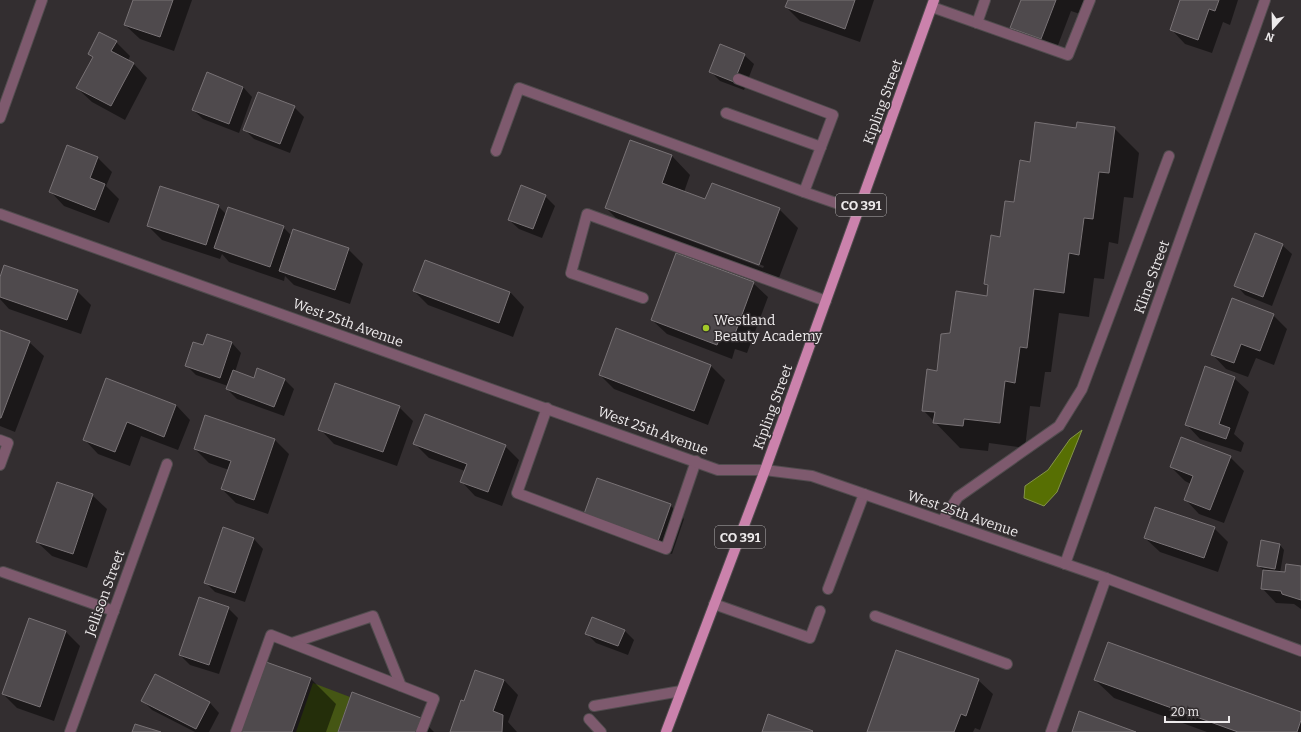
<svg xmlns="http://www.w3.org/2000/svg" width="1301" height="732" viewBox="0 0 1301 732" font-family="Bitter,serif">
	<style>
		.green { fill: #455614 }
		.water { fill: #576f03; stroke: #849449 }
		.shadow { fill: #0007; fill-rule: evenodd }
		.building { fill: #4f4a4d; stroke: #787275 }
		.lines { fill: none; stroke-linecap: round; stroke-linejoin: round }
		.lane-casing { stroke: #514c4e; stroke-width: 12 }
		.street-casing { stroke: #514c4e; stroke-width: 12 }
		.primary-casing { stroke: #514c4e; stroke-width: 12 }
		.lane { stroke: #7e5a6e; stroke-width: 10 }
		.street { stroke: #7e5a6e; stroke-width: 10 }
		.primary { stroke: #cb82ac; stroke-width: 10 }
		.poi-dot { fill: #a2c929; stroke: #332e30; stroke-width: 1.5 }
		.labels { text-anchor: middle; dominant-baseline: central; stroke-width: 3; stroke-linejoin: round; paint-order: stroke }
		.shield { fill: #332e30; stroke: #b5b2b3; stroke-width: 1 }
		.shield-label { font-size: 13px; font-weight: bold; fill: #edeaeb }
		.street-label { font-size: 14px; fill: #edeaeb; stroke: #332e30 }
		.poi-label { font-size: 14px; fill: #edeaeb; stroke: #332e30; text-anchor: start }
	</style>
	<rect width="100%" height="100%" fill="#332e30"/>
	<path class="green" d="M 313,683 L 350,697 L 338,732 L 296,732 Z"/>
	<path class="water" d="M 1082,430 L 1057,492 L 1044,506 L 1024,498 L 1025,486 L 1048,470 L 1070,439 Z"/>
	<g class="shadow">
		<path d="M 134,0 L 192,0 L 174,51 L 140,39 L 125,25 Z"/>
		<path d="M 789,0 L 874,0 L 860,42 L 800,21 L 786,7 Z"/>
		<path d="M 1022,0 L 1088,0 L 1086,16 L 1071,11 L 1055,53 L 1026,42 L 1011,28 Z"/>
		<path d="M 1181,0 L 1238,0 L 1230,25 L 1223,22 L 1212,53 L 1185,44 L 1171,29 Z"/>
		<path d="M 116,42 L 130,56 L 128,61 L 133,63 L 147,78 L 125,120 L 92,102 L 77,88 L 93,58 L 89,54 Z"/>
		<path d="M 744,55 L 754,64 L 744,90 L 720,81 L 711,72 Z"/>
		<path d="M 207,73 L 243,87 L 252,97 L 239,133 L 203,119 L 193,110 Z"/>
		<path d="M 294,107 L 304,117 L 290,153 L 254,139 L 244,129 Z"/>
		<path d="M 1114,128 L 1139,153 L 1133,198 L 1124,197 L 1118,244 L 1109,242 L 1104,279 L 1094,278 L 1089,317 L 1059,313 L 1051,372 L 1045,372 L 1040,407 L 1030,406 L 1025,448 L 989,443 L 988,451 L 960,448 L 923,410 L 951,334 L 988,297 L 989,288 L 985,284 L 1001,238 L 1031,163 L 1077,129 Z"/>
		<path d="M 631,141 L 672,156 L 690,175 L 684,192 L 706,201 L 779,209 L 798,228 L 777,283 L 624,226 L 606,208 ZM 627,215 L 764,266 L 763,268 L 627,217 Z"/>
		<path d="M 68,146 L 98,158 L 112,172 L 106,186 L 119,199 L 109,223 L 64,206 L 50,191 Z"/>
		<path d="M 545,196 L 555,206 L 542,238 L 519,229 L 509,220 Z"/>
		<path d="M 218,206 L 226,214 L 283,227 L 292,236 L 348,249 L 363,264 L 350,304 L 294,285 L 285,276 L 284,281 L 229,262 L 222,254 L 220,259 L 162,240 L 148,226 Z"/>
		<path d="M 1282,245 L 1292,254 L 1272,306 L 1245,295 L 1236,285 Z"/>
		<path d="M 0,280 L 77,291 L 91,305 L 81,334 L 9,309 L 0,299 Z"/>
		<path d="M 753,283 L 768,297 L 747,353 L 735,349 L 732,359 L 667,334 L 652,320 Z"/>
		<path d="M 414,291 L 510,292 L 524,307 L 513,337 L 428,305 Z"/>
		<path d="M 1273,315 L 1287,329 L 1274,365 L 1256,358 L 1248,377 L 1226,369 L 1212,354 Z"/>
		<path d="M 0,331 L 29,342 L 44,356 L 15,432 L 0,426 Z"/>
		<path d="M 232,343 L 241,353 L 235,372 L 254,379 L 285,380 L 294,389 L 284,416 L 237,399 L 227,389 L 228,386 L 196,375 L 186,365 L 204,346 Z"/>
		<path d="M 711,366 L 725,380 L 708,425 L 614,389 L 600,375 Z"/>
		<path d="M 1234,378 L 1249,392 L 1234,434 L 1244,443 L 1241,452 L 1200,439 L 1186,424 Z"/>
		<path d="M 107,379 L 176,405 L 190,420 L 178,450 L 141,436 L 130,466 L 98,454 L 84,439 Z"/>
		<path d="M 399,407 L 413,421 L 397,466 L 334,444 L 320,429 Z"/>
		<path d="M 274,439 L 289,454 L 268,514 L 236,503 L 222,489 L 229,470 L 209,463 L 195,449 Z"/>
		<path d="M 415,444 L 505,446 L 519,460 L 502,506 L 475,496 L 461,481 L 465,471 L 429,458 Z"/>
		<path d="M 1230,457 L 1244,471 L 1224,523 L 1199,514 L 1185,499 L 1191,484 L 1185,481 L 1171,467 Z"/>
		<path d="M 92,495 L 107,509 L 87,568 L 52,556 L 37,542 Z"/>
		<path d="M 670,505 L 684,519 L 672,554 L 599,528 Z"/>
		<path d="M 1214,528 L 1228,542 L 1218,572 L 1160,552 L 1145,538 Z"/>
		<path d="M 224,529 L 254,539 L 263,549 L 245,602 L 215,592 L 205,582 Z"/>
		<path d="M 1280,545 L 1284,550 L 1280,573 L 1286,573 L 1301,567 L 1301,609 L 1294,604 L 1276,603 L 1262,588 L 1264,570 L 1258,566 Z"/>
		<path d="M 228,608 L 238,618 L 219,674 L 190,665 L 180,655 Z"/>
		<path d="M 29,619 L 66,632 L 80,646 L 54,721 L 17,708 L 3,694 Z"/>
		<path d="M 624,630 L 634,640 L 628,655 L 596,643 L 586,633 Z"/>
		<path d="M 266,663 L 311,679 L 336,704 L 326,732 L 241,732 Z"/>
		<path d="M 155,675 L 210,703 L 219,713 L 209,732 L 195,732 L 152,710 L 143,701 Z"/>
		<path d="M 504,680 L 518,695 L 508,722 L 517,732 L 451,732 L 464,702 Z"/>
		<path d="M 978,680 L 993,694 L 980,730 L 975,728 L 973,732 L 868,732 Z"/>
		<path d="M 1095,680 L 1301,713 L 1301,732 L 1207,732 L 1114,698 Z"/>
		<path d="M 352,693 L 421,719 L 434,732 L 339,732 Z"/>
	</g>
	<g class="building">
		<path d="M 133,0 L 173,0 L 160,37 L 124,25 Z"/>
		<path d="M 788,0 L 855,0 L 845,29 L 785,7 Z"/>
		<path d="M 1021,0 L 1056,0 L 1041,39 L 1010,28 Z"/>
		<path d="M 1180,0 L 1219,0 L 1215,11 L 1209,9 L 1198,40 L 1170,30 Z"/>
		<path d="M 99,32 L 117,41 L 111,51 L 134,63 L 111,106 L 76,88 L 93,57 L 88,54 Z"/>
		<path d="M 720,44 L 745,54 L 734,82 L 709,72 Z"/>
		<path d="M 207,72 L 243,87 L 229,124 L 192,110 Z"/>
		<path d="M 258,92 L 295,106 L 280,144 L 243,130 Z"/>
		<path d="M 1035,122 L 1076,128 L 1077,122 L 1115,127 L 1109,173 L 1099,172 L 1093,219 L 1084,218 L 1079,255 L 1069,253 L 1064,293 L 1034,289 L 1027,348 L 1020,347 L 1015,383 L 1005,381 L 1000,423 L 964,419 L 963,426 L 933,423 L 935,412 L 922,411 L 927,369 L 937,371 L 941,334 L 950,333 L 956,291 L 987,296 L 988,285 L 984,284 L 991,235 L 1000,237 L 1005,201 L 1014,202 L 1020,160 L 1030,162 Z"/>
		<path d="M 630,140 L 672,155 L 662,183 L 705,199 L 712,183 L 780,208 L 759,265 L 605,208 Z"/>
		<path d="M 67,145 L 98,157 L 90,178 L 105,184 L 95,210 L 49,192 Z"/>
		<path d="M 521,185 L 546,195 L 533,229 L 508,220 Z"/>
		<path d="M 160,186 L 219,205 L 206,245 L 147,226 Z"/>
		<path d="M 228,207 L 284,226 L 270,267 L 214,248 Z"/>
		<path d="M 293,229 L 349,248 L 335,290 L 279,271 Z"/>
		<path d="M 1255,233 L 1283,244 L 1263,297 L 1234,286 Z"/>
		<path d="M 676,253 L 754,282 L 733,339 L 721,335 L 717,345 L 651,320 Z"/>
		<path d="M 425,260 L 510,292 L 499,323 L 413,291 Z"/>
		<path d="M 4,265 L 78,290 L 67,320 L 0,297 L 0,277 Z"/>
		<path d="M 1232,298 L 1274,314 L 1260,351 L 1241,344 L 1234,363 L 1211,355 Z"/>
		<path d="M 616,328 L 711,365 L 694,411 L 599,375 Z"/>
		<path d="M 0,330 L 30,341 L 1,418 L 0,418 Z"/>
		<path d="M 207,334 L 232,342 L 220,378 L 185,366 L 193,342 L 203,345 Z"/>
		<path d="M 1205,366 L 1235,377 L 1219,424 L 1230,428 L 1226,439 L 1185,425 Z"/>
		<path d="M 257,368 L 285,379 L 274,407 L 226,389 L 233,370 L 254,378 Z"/>
		<path d="M 106,378 L 176,405 L 164,437 L 127,422 L 115,452 L 83,440 Z"/>
		<path d="M 335,383 L 400,406 L 383,452 L 318,430 Z"/>
		<path d="M 425,414 L 506,445 L 488,492 L 460,482 L 467,464 L 413,444 Z"/>
		<path d="M 205,415 L 275,439 L 254,500 L 221,489 L 231,461 L 194,449 Z"/>
		<path d="M 1181,437 L 1231,456 L 1210,510 L 1184,500 L 1193,476 L 1170,467 Z"/>
		<path d="M 597,478 L 671,504 L 658,541 L 584,514 Z"/>
		<path d="M 57,482 L 93,494 L 73,554 L 36,542 Z"/>
		<path d="M 1155,507 L 1215,527 L 1204,558 L 1144,538 Z"/>
		<path d="M 223,527 L 254,538 L 235,593 L 204,583 Z"/>
		<path d="M 1261,540 L 1280,544 L 1275,569 L 1257,566 Z"/>
		<path d="M 1286,564 L 1301,566 L 1301,600 L 1282,594 L 1281,591 L 1261,589 L 1263,570 L 1285,572 Z"/>
		<path d="M 199,597 L 229,607 L 209,665 L 179,655 Z"/>
		<path d="M 592,617 L 625,630 L 618,646 L 585,634 Z"/>
		<path d="M 29,618 L 66,631 L 40,707 L 2,694 Z"/>
		<path d="M 1108,642 L 1301,712 L 1301,720 L 1297,732 L 1238,732 L 1094,680 Z"/>
		<path d="M 896,650 L 979,679 L 966,716 L 961,714 L 954,732 L 867,732 Z"/>
		<path d="M 266,662 L 311,678 L 292,732 L 240,732 Z"/>
		<path d="M 475,670 L 504,680 L 493,711 L 503,715 L 502,732 L 450,732 L 461,700 L 464,701 Z"/>
		<path d="M 155,674 L 210,702 L 196,729 L 141,701 Z"/>
		<path d="M 352,692 L 421,718 L 416,732 L 338,732 Z"/>
		<path d="M 1079,711 L 1136,732 L 1072,732 Z"/>
		<path d="M 768,714 L 813,731 L 812,732 L 762,732 Z"/>
		<path d="M 135,724 L 161,732 L 132,732 Z"/>
	</g>
	<g class="lines">
		<g class="lane-casing">
			<g id="lane">
				<path d="M 932,7 L 1068,55 L 1090,0"/>
				<path d="M 977,23 L 985,0"/>
				<path d="M 738,79 L 833,115 L 804,192 L 859,211"/>
				<path d="M 726,113 L 821,147"/>
				<path d="M 496,151 L 519,88 L 804,192"/>
				<path d="M 643,298 L 571,273 L 587,214 L 826,301"/>
				<path d="M 547,408 L 517,493 L 666,549 L 696,461"/>
				<path d="M 0,440 L 8,443 L 0,465"/>
				<path d="M 942,521 L 958,497 L 1059,426 L 1082,389 L 1169,156"/>
				<path d="M 3,572 L 114,611"/>
				<path d="M 828,589 L 864,494"/>
				<path d="M 714,604 L 810,638 L 820,611"/>
				<path d="M 875,616 L 1007,664"/>
				<path d="M 292,643 L 373,616 L 401,686"/>
				<path d="M 594,706 L 681,691"/>
				<path d="M 589,719 L 601,732"/>
				<path d="M 236,732 L 271,635 L 434,699 L 421,732"/>
			</g>
		</g>
		<g class="street-casing">
			<g id="street">
				<path d="M 0,118 L 42,0"/>
				<path d="M 0,214 L 718,470 L 765,470 L 812,476 L 1106,578 L 1301,651"/>
				<path d="M 1065,564 L 1265,0"/>
				<path d="M 70,732 L 167,464"/>
				<path d="M 1051,732 L 1106,578"/>
			</g>
		</g>
		<g class="primary-casing">
			<path id="primary" d="M 666,732 L 765,470 L 934,0"/>
		</g>
		<use href="#lane" class="lane"/>
		<use href="#street" class="street"/>
		<use href="#primary" class="primary"/>
	</g>
	<circle class="poi-dot" cx="706" cy="328" r="4"/>
	<g class="labels">
		<g class="shield">
			<rect x="836" y="194" width="50" height="22" rx="3"/>
			<rect x="715" y="526" width="50" height="22" rx="3"/>
		</g>
		<g class="shield-label">
			<text x="861" y="205">CO 391</text>
			<text x="740" y="537">CO 391</text>
		</g>
		<g class="street-label">
			<text transform="translate(883 102) rotate(-70)">Kipling Street</text>
			<text transform="translate(1152 277) rotate(-70)">Kline Street</text>
			<text transform="translate(348 323) rotate(20)">West 25th Avenue</text>
			<text transform="translate(773 407) rotate(-70)">Kipling Street</text>
			<text transform="translate(653 431) rotate(20)">West 25th Avenue</text>
			<text transform="translate(963 514) rotate(19)">West 25th Avenue</text>
			<text transform="translate(105 593) rotate(-70)">Jellison Street</text>
		</g>
		<g class="poi-label">
			<text x="714" y="320">Westland<tspan x="714" dy="16">Beauty Academy</tspan></text>
		</g>
	</g>
	<g transform="translate(1273 28) rotate(200)" stroke="#332e30" stroke-width="3" paint-order="stroke">
	<path d="M0-3L7 15L0 10L-7 15Z" fill="#edeaeb"/>
	<text y="-6" font-size="11" font-weight="bold" text-anchor="middle" fill="#edeaeb">N</text>
	</g>
	<path d="M1165 716v6h64v-6" fill="none" stroke="#edeaeb" stroke-width="2"/>
	<text x="1171" y="716" font-size="12" fill="#edeaeb" stroke="#332e30" stroke-width="3" paint-order="stroke">20 m</text>
</svg>
